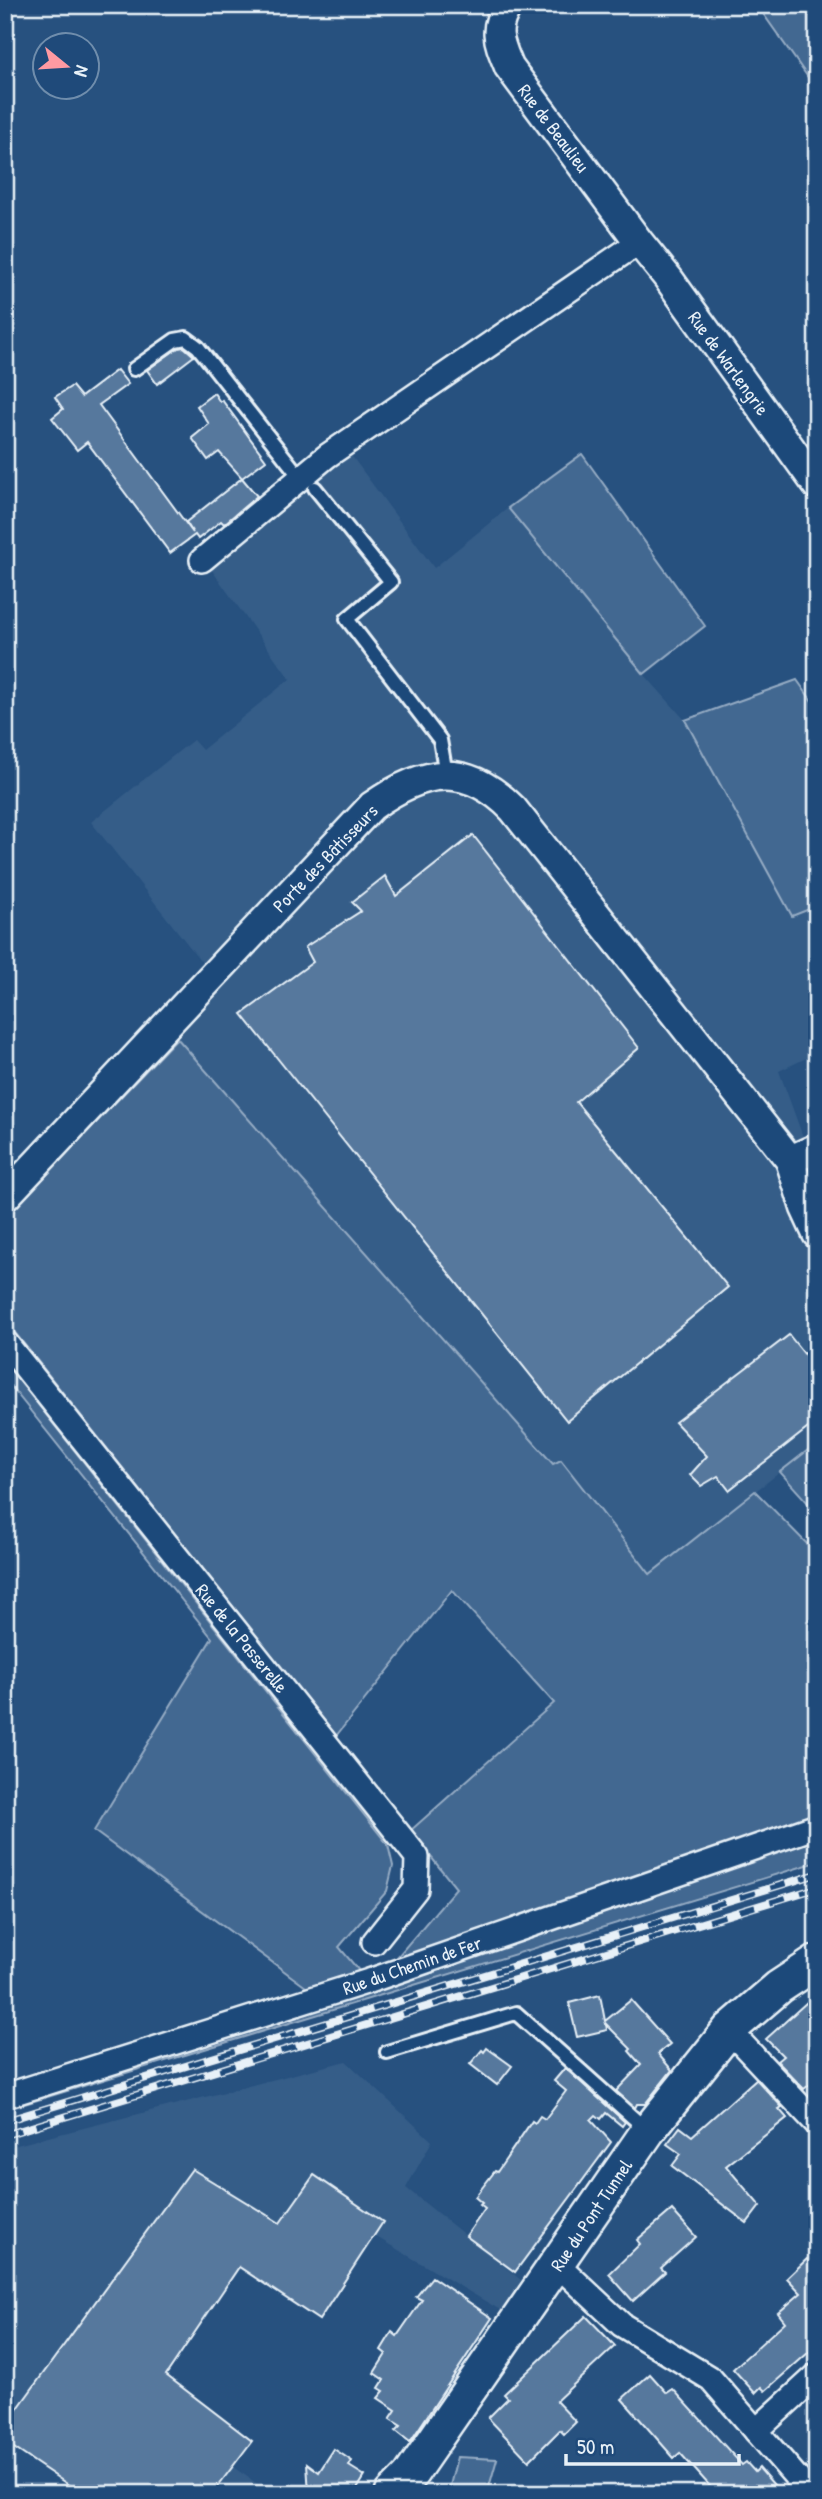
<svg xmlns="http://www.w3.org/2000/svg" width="822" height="2499" viewBox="0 0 822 2499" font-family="'Patrick Hand',sans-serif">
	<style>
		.built { fill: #355d88 }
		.green { fill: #436891; stroke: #96acc4; stroke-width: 2 }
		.building { fill: #57789d; stroke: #e8f1f8; stroke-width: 2 }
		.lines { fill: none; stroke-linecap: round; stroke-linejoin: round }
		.service-casing { stroke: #e8f1f8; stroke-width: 18 }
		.minor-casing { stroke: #e8f1f8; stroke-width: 28 }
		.tertiary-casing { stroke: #e8f1f8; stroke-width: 33 }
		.secondary-casing { stroke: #e8f1f8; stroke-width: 38 }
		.service { stroke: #1f4a7a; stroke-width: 12 }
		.minor { stroke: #1f4a7a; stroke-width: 23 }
		.tertiary { stroke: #1f4a7a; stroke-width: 28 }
		.secondary { stroke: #1f4a7a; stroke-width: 33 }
		.rail-casing { stroke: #e8f1f8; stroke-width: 8 }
		.rail { stroke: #1f4a7a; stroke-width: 5; stroke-dasharray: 16; stroke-linecap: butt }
		.labels { text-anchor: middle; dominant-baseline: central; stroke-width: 5; stroke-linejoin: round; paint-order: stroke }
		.street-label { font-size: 19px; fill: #e8f1f8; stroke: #1f4a7a }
	</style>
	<rect width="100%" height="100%" fill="#27517f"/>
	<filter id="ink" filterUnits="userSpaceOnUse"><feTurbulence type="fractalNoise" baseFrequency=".0143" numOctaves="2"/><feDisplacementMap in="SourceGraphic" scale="14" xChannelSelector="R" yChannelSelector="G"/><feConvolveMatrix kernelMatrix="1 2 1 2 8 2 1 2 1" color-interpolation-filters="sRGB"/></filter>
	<g filter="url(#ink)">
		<g class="built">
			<path d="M 337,436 L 434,568 L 508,508 L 644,674 L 685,720 L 792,916 L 817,906 L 817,1053 L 779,1071 L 803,1137 L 817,1149 L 817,1443 L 650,1574 L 561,1460 L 553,1465 L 177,1038 L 204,965 L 91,822 L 193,740 L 202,750 L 290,679 L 206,562 L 294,465 Z"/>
			<path d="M 346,2061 L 432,2141 L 406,2188 L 521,2280 L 502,2311 L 373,2235 L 319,2320 L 239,2267 L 167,2375 L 252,2441 L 233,2467 L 272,2494 L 82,2494 L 5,2442 L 5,2148 Z"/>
		</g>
		<g class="green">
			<path d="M 757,5 L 804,5 L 817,20 L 817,90 Z"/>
			<path d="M 582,454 L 705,626 L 644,674 L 508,508 Z"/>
			<path d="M 797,680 L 817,708 L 817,906 L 792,916 L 685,720 Z"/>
			<path d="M 177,1038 L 553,1464 L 561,1460 L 650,1574 L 755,1491 L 817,1554 L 817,1613 L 807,1621 L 817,1632 L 817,1819 L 314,1993 L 94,1831 L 212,1638 L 5,1379 L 5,1363 L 388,1845 L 393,1866 L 387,1891 L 339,1947 L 360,1972 L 393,1962 L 456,1888 L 410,1831 L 554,1703 L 452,1590 L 336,1736 L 5,1320 L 5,1218 Z"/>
			<path d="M 817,1443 L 817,1513 L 780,1472 Z"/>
			<path d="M 817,1834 L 817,1862 L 5,2110 L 5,2100 Z"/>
			<path d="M 457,2457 L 497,2459 L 487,2494 L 448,2494 Z"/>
		</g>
		<g class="building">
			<path d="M 184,347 L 194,356 L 157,384 L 147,370 L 178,348 Z"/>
			<path d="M 117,370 L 128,384 L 99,405 L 193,533 L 186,522 L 242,478 L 257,496 L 224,524 L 221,521 L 198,539 L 195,535 L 170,553 L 87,442 L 77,450 L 52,418 L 63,409 L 55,397 L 72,386 L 81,397 Z"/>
			<path d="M 214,393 L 220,402 L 222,400 L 266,460 L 242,478 L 219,452 L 208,460 L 192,438 L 209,424 L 197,406 Z"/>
			<path d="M 473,835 L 639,1048 L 576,1102 L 728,1287 L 567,1421 L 242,1014 L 313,962 L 305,947 L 361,911 L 352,902 L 385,876 L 396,896 Z"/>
			<path d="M 789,1335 L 817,1370 L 817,1421 L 729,1490 L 718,1476 L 701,1486 L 690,1475 L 707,1456 L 675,1422 Z"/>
			<path d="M 817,1993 L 817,2079 L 804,2089 L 777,2061 L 783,2056 L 766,2039 Z"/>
			<path d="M 600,1995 L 605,2021 L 631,2000 L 670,2044 L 658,2054 L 672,2070 L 645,2104 L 637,2104 L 635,2108 L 616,2091 L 641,2065 L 629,2051 L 631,2049 L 606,2024 L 607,2030 L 577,2037 L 569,2003 Z"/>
			<path d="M 487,2048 L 512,2066 L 497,2085 L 470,2064 L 482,2050 L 484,2052 Z"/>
			<path d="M 565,2068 L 625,2122 L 622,2126 L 606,2113 L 601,2119 L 596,2115 L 591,2120 L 611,2142 L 515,2272 L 466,2236 L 485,2209 L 480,2205 L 482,2203 L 475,2197 L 495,2171 L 497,2172 L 532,2121 L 535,2123 L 540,2116 L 545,2119 L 566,2091 L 554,2081 Z"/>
			<path d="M 756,2079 L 782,2107 L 779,2109 L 787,2118 L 726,2166 L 760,2206 L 747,2223 L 672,2166 L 681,2154 L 667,2144 L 680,2127 L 692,2136 Z"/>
			<path d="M 192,2169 L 280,2223 L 314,2175 L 383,2222 L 319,2320 L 239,2267 L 166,2375 L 252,2441 L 212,2494 L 82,2494 L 5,2442 L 5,2426 Z"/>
			<path d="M 672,2210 L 696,2237 L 661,2268 L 665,2272 L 633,2301 L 609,2274 L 640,2244 L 637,2240 Z"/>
			<path d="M 807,2259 L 817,2269 L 817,2345 L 765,2391 L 761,2387 L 755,2393 L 733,2369 L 785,2322 L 778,2313 L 801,2293 L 787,2278 Z"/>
			<path d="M 432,2277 L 492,2318 L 410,2442 L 396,2431 L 401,2426 L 390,2419 L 396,2410 L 378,2398 L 384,2391 L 379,2388 L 384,2380 L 374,2373 L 386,2354 L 381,2350 L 392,2332 L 397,2336 L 422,2300 L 416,2297 Z"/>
			<path d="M 586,2316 L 615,2346 L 556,2401 L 576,2422 L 564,2434 L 560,2430 L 529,2461 L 488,2418 L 508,2398 L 504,2394 Z"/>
			<path d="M 650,2374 L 667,2393 L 673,2389 L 742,2465 L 746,2462 L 755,2472 L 759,2468 L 782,2494 L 717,2494 L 680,2453 L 674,2458 L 622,2399 Z"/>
			<path d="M 334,2449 L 352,2461 L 349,2466 L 365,2476 L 354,2494 L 309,2494 L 307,2463 L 319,2472 Z"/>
		</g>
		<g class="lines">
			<g class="service-casing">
				<g id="service">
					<path d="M 134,369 L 175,340 L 186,338 L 198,347 L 300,477"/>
					<path d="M 315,488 L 391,582 L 347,619 L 440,740 L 446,774"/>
					<path d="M 387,2052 L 516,2013 L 648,2131"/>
				</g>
			</g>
			<g class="minor-casing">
				<g id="minor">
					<path d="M 202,560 L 327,456 L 639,242"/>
					<path d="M 5,1342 L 417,1857 L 416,1889 L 374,1942"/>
					<path d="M 729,2030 L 817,2124"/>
					<path d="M 5,2096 L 369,1981 L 817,1826"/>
					<path d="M 557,2264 L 622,2325 L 711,2379 L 811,2494"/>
					<path d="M 756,2431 L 816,2376"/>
				</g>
			</g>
			<g class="tertiary-casing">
				<g id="tertiary">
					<path d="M 508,5 C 492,30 499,42 509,67 L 639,242 L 668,278 L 817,485"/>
					<path d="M 790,1160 L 817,1148"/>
					<path d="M 5,1197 L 372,806 C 424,769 465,761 513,809 L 790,1160 L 805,1208 L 817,1234"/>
				</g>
			</g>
			<g class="secondary-casing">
				<path id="secondary" d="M 392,2494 L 409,2477 L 648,2131 L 729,2030 L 779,1987 L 817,1962"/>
			</g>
			<use href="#service" class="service"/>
			<use href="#minor" class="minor"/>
			<use href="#tertiary" class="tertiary"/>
			<use href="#secondary" class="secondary"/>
			<g class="rail-casing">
				<g id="rail">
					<path d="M 5,2121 L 817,1874"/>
					<path d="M 5,2135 L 817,1888"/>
				</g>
			</g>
			<use href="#rail" class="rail"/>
		</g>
	</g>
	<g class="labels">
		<g class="street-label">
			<text transform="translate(554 128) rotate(53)">Rue de Beaulieu</text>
			<text transform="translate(729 363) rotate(54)">Rue de Warlengrie</text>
			<text transform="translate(325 858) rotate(-46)">Porte des Bâtisseurs</text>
			<text transform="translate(242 1638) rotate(51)">Rue de la Passerelle</text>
			<text transform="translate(412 1965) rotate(-19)">Rue du Chemin de Fer</text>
			<text transform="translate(591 2215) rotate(-56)">Rue du Pont Tunnel</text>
		</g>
	</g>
	<rect width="822" height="2499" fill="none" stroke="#1f4a7a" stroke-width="28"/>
	<rect x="14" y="14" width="794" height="2471" fill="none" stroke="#e8f1f8" stroke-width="2.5" filter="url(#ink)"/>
	<g transform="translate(66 66) rotate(108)"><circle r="33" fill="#1f4a7a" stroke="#6f8dac" stroke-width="2"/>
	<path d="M0-5L12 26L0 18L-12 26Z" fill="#ff9aa2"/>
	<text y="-10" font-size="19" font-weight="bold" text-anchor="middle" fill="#e8f1f8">N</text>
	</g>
	<path d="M566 2454v10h173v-10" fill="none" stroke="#e8f1f8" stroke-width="3.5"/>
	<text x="577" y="2454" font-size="21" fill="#e8f1f8" stroke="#1f4a7a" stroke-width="5" paint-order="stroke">50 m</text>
</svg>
